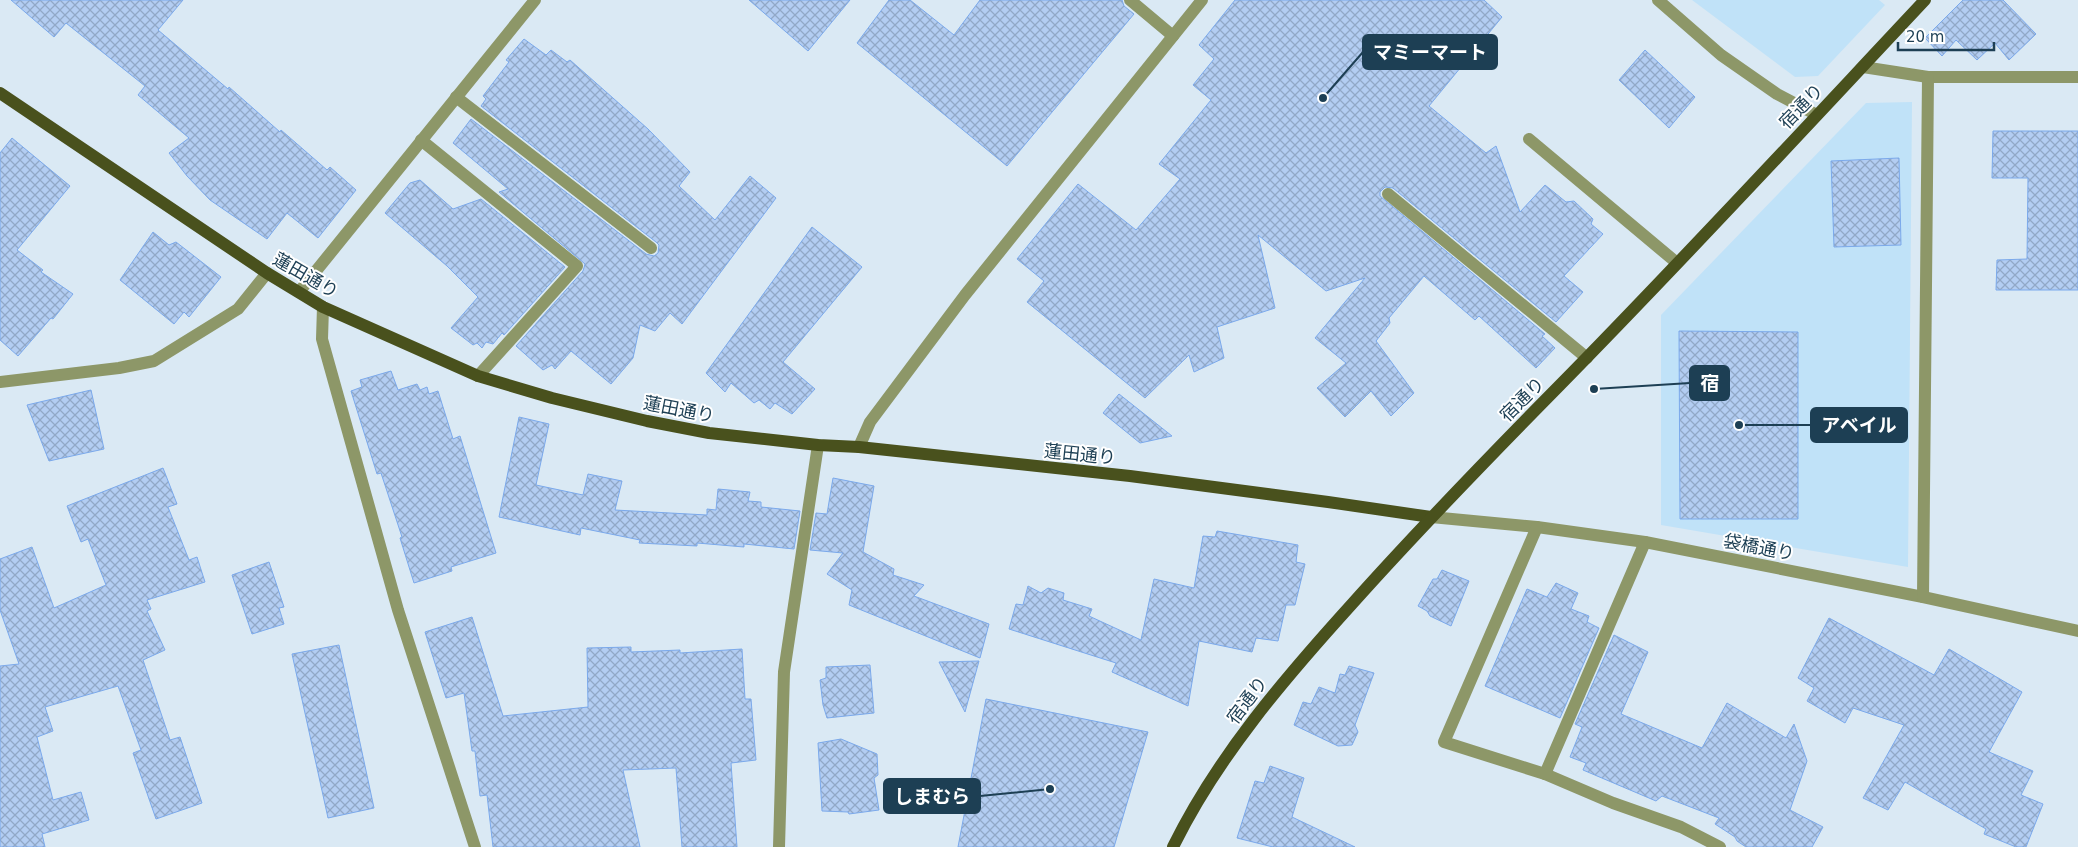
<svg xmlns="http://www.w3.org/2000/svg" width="2078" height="847" viewBox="0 0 2078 847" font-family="'DejaVu Sans','Noto Sans JP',sans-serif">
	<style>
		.built { fill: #c0e2f8 }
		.building { fill: url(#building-cross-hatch); stroke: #7ba9eb }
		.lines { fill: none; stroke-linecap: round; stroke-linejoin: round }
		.minor { stroke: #8d9768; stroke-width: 12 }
		.major { stroke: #49511d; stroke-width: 12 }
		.labels { text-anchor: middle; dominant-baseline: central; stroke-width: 4; stroke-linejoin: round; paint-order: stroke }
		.street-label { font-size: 18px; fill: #1d3f54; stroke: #fff }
		.leader { fill: none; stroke: #1d3f54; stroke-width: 2 }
		.callout-dot { fill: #1d3f54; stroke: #fff; stroke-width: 2 }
		.callout { fill: #1d3f54; stroke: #1d3f54; stroke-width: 2 }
		.callout-label { font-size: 19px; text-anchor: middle; font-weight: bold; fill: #fff }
	</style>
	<defs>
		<pattern id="building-cross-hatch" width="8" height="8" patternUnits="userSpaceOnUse" patternTransform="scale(1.25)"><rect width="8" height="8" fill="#b3cdf2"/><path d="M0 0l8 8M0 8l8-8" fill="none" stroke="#91a8c7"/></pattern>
	</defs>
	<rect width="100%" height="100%" fill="#dae9f4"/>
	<g class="built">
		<path d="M 1692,0 L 1879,0 L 1885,5 L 1818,76 L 1795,77 Z"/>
		<path d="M 1912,102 L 1908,567 L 1661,525 L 1661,315 L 1866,103 Z"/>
	</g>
	<g class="building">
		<path d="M 11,0 L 183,0 L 158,30 L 228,89 L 229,87 L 280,132 L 281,130 L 327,170 L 330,167 L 356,190 L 318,238 L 287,213 L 267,239 L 210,200 L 187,176 L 169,153 L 189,138 L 138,95 L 145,86 L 66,23 L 54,37 Z"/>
		<path d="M 749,0 L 850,0 L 808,51 Z"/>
		<path d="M 889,0 L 910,0 L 954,35 L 980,0 L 1122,0 L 1124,6 L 1134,14 L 1007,166 L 857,43 Z"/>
		<path d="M 1235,0 L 1484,0 L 1502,17 L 1429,106 L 1486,153 L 1496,146 L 1520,212 L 1545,185 L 1566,202 L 1574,201 L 1593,219 L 1591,224 L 1603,234 L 1564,276 L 1583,292 L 1556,322 L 1393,188 L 1385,187 L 1380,192 L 1380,196 L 1545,334 L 1542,336 L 1555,348 L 1536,368 L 1479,316 L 1475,320 L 1424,276 L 1389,318 L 1390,323 L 1376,341 L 1414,393 L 1391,416 L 1371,391 L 1345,417 L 1317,388 L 1346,363 L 1315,338 L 1365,278 L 1326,291 L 1258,235 L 1275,308 L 1217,327 L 1224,358 L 1194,372 L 1189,355 L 1145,398 L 1027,302 L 1044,281 L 1017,259 L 1078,184 L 1136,230 L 1180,179 L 1159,164 L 1211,100 L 1193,85 L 1214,59 L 1199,45 Z"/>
		<path d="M 1963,0 L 2003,0 L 2036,34 L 2009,60 L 1995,43 L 1977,60 L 1956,40 L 1942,56 L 1925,38 Z"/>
		<path d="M 524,39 L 546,55 L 551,50 L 567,62 L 570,60 L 648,129 L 690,172 L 679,186 L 715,220 L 750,176 L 776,198 L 682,324 L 670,313 L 655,331 L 640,325 L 633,358 L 611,384 L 571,351 L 555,369 L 552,365 L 543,370 L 516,346 L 583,271 L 585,264 L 499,192 L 508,189 L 453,143 L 471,119 L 646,254 L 654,256 L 658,253 L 659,245 L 656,242 L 481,106 L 486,99 L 483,96 L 509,62 L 506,60 Z"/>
		<path d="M 1645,50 L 1695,97 L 1669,128 L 1619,80 Z"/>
		<path d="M 1993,131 L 2078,131 L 2078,290 L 1996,290 L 1997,260 L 2027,259 L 2028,178 L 1992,178 Z"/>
		<path d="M 12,138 L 70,186 L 17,250 L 43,270 L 41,272 L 73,294 L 53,319 L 51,318 L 18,356 L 0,340 L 0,153 Z"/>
		<path d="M 1899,158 L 1901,245 L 1834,247 L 1831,161 Z"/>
		<path d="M 420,180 L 453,209 L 481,199 L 565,267 L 504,335 L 502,333 L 493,344 L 486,342 L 482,348 L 477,343 L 473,345 L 451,328 L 478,297 L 447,266 L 385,213 L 410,183 Z"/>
		<path d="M 812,227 L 862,267 L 783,362 L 815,389 L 792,414 L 775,403 L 770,409 L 759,400 L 754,403 L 731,383 L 725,392 L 706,373 Z"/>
		<path d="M 153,232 L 169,245 L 176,242 L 221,277 L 189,317 L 184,312 L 174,324 L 120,280 Z"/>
		<path d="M 1679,331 L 1798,332 L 1798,519 L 1680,519 Z"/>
		<path d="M 391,371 L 398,390 L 417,384 L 420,390 L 427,387 L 429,394 L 438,391 L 453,439 L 460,436 L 496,553 L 451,567 L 452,571 L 414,583 L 400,538 L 402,537 L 381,473 L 377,474 L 351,391 L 362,387 L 360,380 Z"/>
		<path d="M 91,390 L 104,449 L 49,461 L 27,405 Z"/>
		<path d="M 1119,394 L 1172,436 L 1140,443 L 1103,413 Z"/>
		<path d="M 519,417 L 549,424 L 536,485 L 583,495 L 588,474 L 622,481 L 615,510 L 707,515 L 707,509 L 716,510 L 718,489 L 750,492 L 748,501 L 761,502 L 761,507 L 800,511 L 794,549 L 744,544 L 744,547 L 697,543 L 697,546 L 639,543 L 640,540 L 581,528 L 580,535 L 499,517 Z"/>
		<path d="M 163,468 L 177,504 L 168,507 L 189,560 L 197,557 L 205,582 L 147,600 L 151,609 L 147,611 L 165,650 L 143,660 L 170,740 L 180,737 L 202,803 L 156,819 L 133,753 L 141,750 L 118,686 L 45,707 L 53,731 L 37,737 L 53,800 L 81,792 L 89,820 L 42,834 L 45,847 L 0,847 L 0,666 L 19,664 L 0,610 L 0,559 L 32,547 L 54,608 L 106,585 L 88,539 L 81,542 L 67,506 Z"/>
		<path d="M 833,478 L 874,486 L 863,552 L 894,569 L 893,575 L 924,585 L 914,596 L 989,624 L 980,658 L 849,605 L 852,590 L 827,574 L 843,553 L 810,550 L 816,513 L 827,514 Z"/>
		<path d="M 1217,531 L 1298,545 L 1296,562 L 1305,564 L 1295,605 L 1286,605 L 1278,641 L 1256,638 L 1252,652 L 1199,641 L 1188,706 L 1112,672 L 1116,663 L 1009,629 L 1016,604 L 1023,605 L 1028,586 L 1041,593 L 1048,588 L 1064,593 L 1063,600 L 1092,609 L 1089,616 L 1141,640 L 1154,579 L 1194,588 L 1203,536 L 1215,537 Z"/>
		<path d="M 269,562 L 284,607 L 279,608 L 284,624 L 252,634 L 232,575 Z"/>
		<path d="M 1442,570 L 1469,581 L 1451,626 L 1430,616 L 1427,611 L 1418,606 L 1433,579 L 1437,579 Z"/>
		<path d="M 1556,583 L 1578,593 L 1571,609 L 1589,616 L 1587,622 L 1599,628 L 1560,718 L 1485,686 L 1527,589 L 1547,597 Z"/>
		<path d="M 472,617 L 503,716 L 588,707 L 587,648 L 631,647 L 631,652 L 680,650 L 680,653 L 742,649 L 745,699 L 751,699 L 756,760 L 731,763 L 737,847 L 682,847 L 676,768 L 623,770 L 640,847 L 493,847 L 487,795 L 480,796 L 475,751 L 472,751 L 464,693 L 446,698 L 425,632 Z"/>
		<path d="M 1829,618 L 1934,675 L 1949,649 L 2022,692 L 1989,752 L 2033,771 L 2021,795 L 2043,804 L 2026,847 L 2016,847 L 1984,834 L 1986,829 L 1905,782 L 1888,810 L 1863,798 L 1904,725 L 1853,708 L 1845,723 L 1807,701 L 1814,688 L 1798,678 Z"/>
		<path d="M 1614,635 L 1648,652 L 1621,714 L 1702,748 L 1727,703 L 1786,738 L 1794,724 L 1807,761 L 1790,810 L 1823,827 L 1812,847 L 1746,847 L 1737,841 L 1735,837 L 1715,824 L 1719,818 L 1662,796 L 1656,801 L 1583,770 L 1586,763 L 1570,757 L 1582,727 L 1575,724 Z"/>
		<path d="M 339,645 L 374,808 L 328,818 L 292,654 Z"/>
		<path d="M 979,661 L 965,712 L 939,662 Z"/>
		<path d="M 870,665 L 874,713 L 827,718 L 823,705 L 820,680 L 826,678 L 826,667 Z"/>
		<path d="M 1349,666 L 1374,673 L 1355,725 L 1358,732 L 1352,745 L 1338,746 L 1294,725 L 1303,702 L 1311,704 L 1319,687 L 1335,693 L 1340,674 L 1345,675 Z"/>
		<path d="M 986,699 L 1148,732 L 1114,847 L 958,847 Z"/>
		<path d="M 841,739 L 877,754 L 878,775 L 874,778 L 879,810 L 849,814 L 848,812 L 822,811 L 818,743 Z"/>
		<path d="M 1270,766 L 1304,778 L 1292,817 L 1355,847 L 1273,847 L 1237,838 L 1255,781 L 1264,783 Z"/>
	</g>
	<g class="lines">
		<g class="minor">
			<path d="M 1130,0 L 1173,36"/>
			<path d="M 1658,0 L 1721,55 L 1777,94 L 1817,115"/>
			<path d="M 1863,67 L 1928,77 L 2078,77"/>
			<path d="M 456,97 L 651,248"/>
			<path d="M 1529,139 L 1677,263"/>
			<path d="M 421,140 L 577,266 L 478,376"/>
			<path d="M 1388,194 L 1587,358"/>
			<path d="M 299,292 L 535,0"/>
			<path d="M 323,307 L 322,339 L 398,610 L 475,847"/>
			<path d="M 0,382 L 119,368 L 154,361 L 238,309 L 267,273"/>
			<path d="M 859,447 L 870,422 L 965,295 L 1202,0"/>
			<path d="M 1431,517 L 1537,527 L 1645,542 L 1923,597 L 2078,631"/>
			<path d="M 1537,527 L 1444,742 L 1545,774 L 1613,803 L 1681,827 L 1720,847"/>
			<path d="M 1923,597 L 1928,77"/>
			<path d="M 1545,774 L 1645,542"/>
			<path d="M 779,847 L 784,672 L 818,445"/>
		</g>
		<g class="major">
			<path d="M 0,93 L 267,273 L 323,307 L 478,376 L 552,398 L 647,421 L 709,433 L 818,445 L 859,447 L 1130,476 L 1328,502 L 1431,517"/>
			<path d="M 1173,847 C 1217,757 1285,678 1352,604 C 1419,529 1489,457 1560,385 C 1684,259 1804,129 1925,0"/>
		</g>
	</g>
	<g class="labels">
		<g class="street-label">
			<text transform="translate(1801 106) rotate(-46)">宿通り</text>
			<text transform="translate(306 275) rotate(30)">蓮田通り</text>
			<text transform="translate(1522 399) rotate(-45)">宿通り</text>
			<text transform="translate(679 409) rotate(11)">蓮田通り</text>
			<text transform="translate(1080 454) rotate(6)">蓮田通り</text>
			<text transform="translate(1759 547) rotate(11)">袋橋通り</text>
			<text transform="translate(1247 700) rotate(-53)">宿通り</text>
		</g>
	</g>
	<path class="leader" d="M1323 98L1363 52M1594 389L1690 383M1739 425L1811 425M1050 789L980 796"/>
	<g class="callout-dot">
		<circle cx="1323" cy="98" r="5"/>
		<circle cx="1594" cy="389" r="5"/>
		<circle cx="1739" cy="425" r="5"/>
		<circle cx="1050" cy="789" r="5"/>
	</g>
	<g class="callout">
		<rect x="1363" y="35" width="134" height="34" rx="5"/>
		<rect x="1690" y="366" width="39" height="34" rx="5"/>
		<rect x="1811" y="408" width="96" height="34" rx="5"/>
		<rect x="884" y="779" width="96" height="34" rx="5"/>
	</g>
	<g class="callout-label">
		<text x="1430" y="59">マミーマート</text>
		<text x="1710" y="390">宿</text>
		<text x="1859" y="432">アベイル</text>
		<text x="932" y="803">しまむら</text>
	</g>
	<path d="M1898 42v8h96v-8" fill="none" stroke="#1d3f54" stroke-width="2.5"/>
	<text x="1906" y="42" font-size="15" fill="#1d3f54" stroke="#ffffff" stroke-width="4" paint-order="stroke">20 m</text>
</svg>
